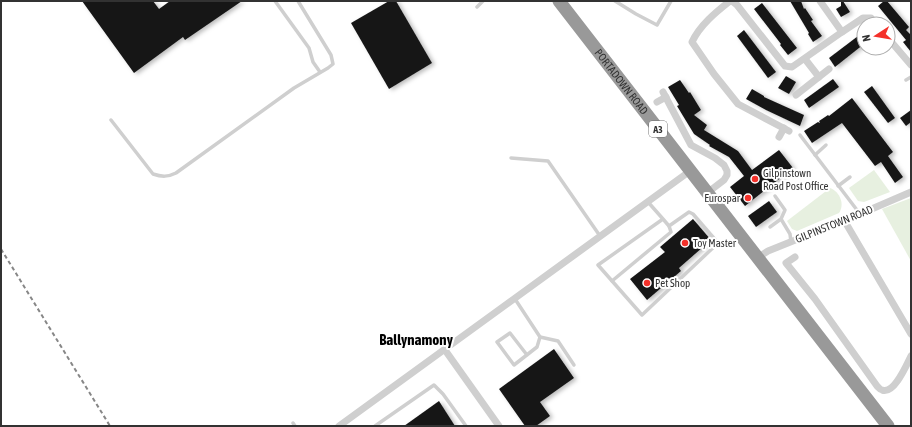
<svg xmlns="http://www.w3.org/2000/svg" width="912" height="427" viewBox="0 0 912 427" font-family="'Asap Condensed',sans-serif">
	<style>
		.green { fill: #e7f0e0 }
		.building { fill: #191919; filter: url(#shadow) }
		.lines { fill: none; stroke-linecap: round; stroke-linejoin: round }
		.lane { stroke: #cfcfcf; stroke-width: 3.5 }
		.street { stroke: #cfcfcf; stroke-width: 7 }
		.highway { stroke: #999; stroke-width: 13 }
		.rail { stroke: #878787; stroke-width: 2; stroke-dasharray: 4 3; stroke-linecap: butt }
		.poi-dot { fill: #f4312a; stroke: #fff; stroke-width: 1.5 }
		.labels { text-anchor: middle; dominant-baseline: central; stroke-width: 4; stroke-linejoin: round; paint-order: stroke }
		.shield { fill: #fff; stroke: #707070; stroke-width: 1 }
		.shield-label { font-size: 10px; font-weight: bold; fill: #323232 }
		.street-label { font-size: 11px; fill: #323232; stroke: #fff }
		.poi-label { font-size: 11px; fill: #323232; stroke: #fff; text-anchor: start }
		.district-label { font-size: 15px; font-weight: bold; fill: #000; stroke: #fff }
	</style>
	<defs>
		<filter id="shadow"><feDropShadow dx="3" dy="1.5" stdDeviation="2" flood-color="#0004"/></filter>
	</defs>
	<rect width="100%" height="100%" fill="#fff"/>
	<g class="green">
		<path d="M 874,170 L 890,192 L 864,202 L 858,201 L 849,188 Z"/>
		<path d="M 830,188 C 840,192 845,204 839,213 L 797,231 L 792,229 L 787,221 Z"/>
		<path d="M 911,198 L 911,261 L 882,209 Z"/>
	</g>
	<g class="building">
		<path d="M 82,1 L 153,1 L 159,9 L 170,1 L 242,1 L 185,40 L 183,37 L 134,73 Z"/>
		<path d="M 389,1 L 396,1 L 432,63 L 389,89 L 351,23 Z"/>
		<path d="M 790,1 L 801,1 L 804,9 L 805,8 L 813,20 L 811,21 L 822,36 L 813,42 L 808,34 L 809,33 Z"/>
		<path d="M 841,1 L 843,1 L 850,12 L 841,17 L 836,9 L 841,6 Z"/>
		<path d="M 884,1 L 887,1 L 909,27 L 906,30 L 911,35 L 911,52 L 903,42 L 906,40 L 878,6 Z"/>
		<path d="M 762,3 L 797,48 L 788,55 L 780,45 L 781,44 L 754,9 Z"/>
		<path d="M 744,30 L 776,72 L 768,78 L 737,36 Z"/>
		<path d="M 862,33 L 864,36 L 864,44 L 835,67 L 829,58 Z"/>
		<path d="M 786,76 L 796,82 L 789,94 L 778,88 Z"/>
		<path d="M 833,79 L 839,87 L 809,108 L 804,100 Z"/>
		<path d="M 680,80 L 689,93 L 690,92 L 701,110 L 694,115 L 707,125 L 704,130 L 738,151 L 752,170 L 779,150 L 793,168 L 745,206 L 730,187 L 744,176 L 729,157 L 709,146 L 710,145 L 694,134 L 677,106 L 679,105 L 668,87 Z"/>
		<path d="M 872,86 L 895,118 L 888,123 L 864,92 Z"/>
		<path d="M 752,89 L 764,96 L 764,97 L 804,115 L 800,126 L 766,110 L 746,99 Z"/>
		<path d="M 852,98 L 893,152 L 888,156 L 903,177 L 895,183 L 881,162 L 875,166 L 842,123 L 812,143 L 804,131 L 818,122 L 820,123 L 819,121 L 828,115 L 829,116 Z"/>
		<path d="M 911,110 L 911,122 L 906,126 L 900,118 Z"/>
		<path d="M 769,201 L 777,212 L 756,227 L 748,216 Z"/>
		<path d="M 693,219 L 711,240 L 679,268 L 681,271 L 647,300 L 630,279 L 665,252 L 660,247 Z"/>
		<path d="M 554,349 L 574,378 L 540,402 L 550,416 L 536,426 L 525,426 L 499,389 Z"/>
		<path d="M 439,401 L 455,426 L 404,426 Z"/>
	</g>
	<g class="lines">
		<g class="lane">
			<path d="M 275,1 L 309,48 L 313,62 L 320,72"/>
			<path d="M 615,1 L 636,14 L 657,25 L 671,1"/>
			<path d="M 477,7 L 483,1"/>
			<path d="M 906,80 L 911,77"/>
			<path d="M 111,120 L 153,174 C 162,177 168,177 176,173 L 294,88 L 328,68 L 333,64 L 331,55 L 298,1"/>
			<path d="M 800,135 L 860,214"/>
			<path d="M 815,155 L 826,145"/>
			<path d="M 511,158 L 548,161 L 600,236"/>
			<path d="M 838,186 L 850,177"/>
			<path d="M 648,202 L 663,219 L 598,265 L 642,315 L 718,243 L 693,214 L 689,212 L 669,226 L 663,219"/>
			<path d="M 781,219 L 790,234 L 791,242"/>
			<path d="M 770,227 L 781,219 L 785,210 L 775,196"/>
			<path d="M 612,281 L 671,232 L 669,226"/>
			<path d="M 515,299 L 540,337 L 537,347 L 514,365 L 497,342 L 510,333 L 527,355"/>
			<path d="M 540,337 L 558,341 L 574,365"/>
			<path d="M 293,423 L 295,426"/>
			<path d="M 375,426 L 434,385 L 443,394 L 466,426"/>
		</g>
		<g class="street">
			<path d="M 730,1 C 716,12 700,25 692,42 L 714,74 L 738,104 L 789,131"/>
			<path d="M 732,1 L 737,5 L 785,66 L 792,67 L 842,32"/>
			<path d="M 820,1 L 842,32 L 863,18 L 871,18 L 876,24"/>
			<path d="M 888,38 L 911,65"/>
			<path d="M 805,59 L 819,77"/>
			<path d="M 663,92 L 691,145 L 715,158 L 724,165 L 727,171 L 727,175 L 724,180 L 707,193"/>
			<path d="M 796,95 L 829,69"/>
			<path d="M 657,102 L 666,97"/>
			<path d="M 779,137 L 784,128"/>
			<path d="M 844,220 L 911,334"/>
			<path d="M 795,257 L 786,263 L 815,299 L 877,386 C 879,388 880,390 882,390 C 894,395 907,364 911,356"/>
			<path d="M 757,258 L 768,251 L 860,214 L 911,192"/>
			<path d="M 445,350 L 499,426"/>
			<path d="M 339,426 L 690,171"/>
		</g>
		<path class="highway" id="s1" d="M 559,1 L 888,426"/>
		<path class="rail" d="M 1,249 L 110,426"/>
	</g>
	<g class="poi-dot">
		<circle cx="755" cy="179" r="4"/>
		<circle cx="748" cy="198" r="4"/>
		<circle cx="685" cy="243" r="4"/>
		<circle cx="647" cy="283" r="4"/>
	</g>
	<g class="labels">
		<rect class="shield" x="649" y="121" width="18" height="16" rx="3"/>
		<g class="shield-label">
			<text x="658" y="129">A3</text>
		</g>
		<g class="street-label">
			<text stroke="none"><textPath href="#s1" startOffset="102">PORTADOWN ROAD</textPath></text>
			<text transform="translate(834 224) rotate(-22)">GILPINSTOWN ROAD</text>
		</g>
		<g class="poi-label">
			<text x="763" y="173">Gilpinstown<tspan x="763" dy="13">Road Post Office</tspan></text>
			<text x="740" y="198" text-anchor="end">Eurospar</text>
			<text x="693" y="243">Toy Master</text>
			<text x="655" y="283">Pet Shop</text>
		</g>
		<g class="district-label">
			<text x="416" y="339">Ballynamony</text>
		</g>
	</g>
	<rect width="912" height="427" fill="none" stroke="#323232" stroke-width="4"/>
	<g transform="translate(876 36) rotate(258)"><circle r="19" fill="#ffffff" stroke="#adadad"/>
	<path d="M0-3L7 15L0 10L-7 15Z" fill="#f4312a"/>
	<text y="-6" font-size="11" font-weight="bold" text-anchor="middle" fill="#323232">N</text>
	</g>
</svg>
